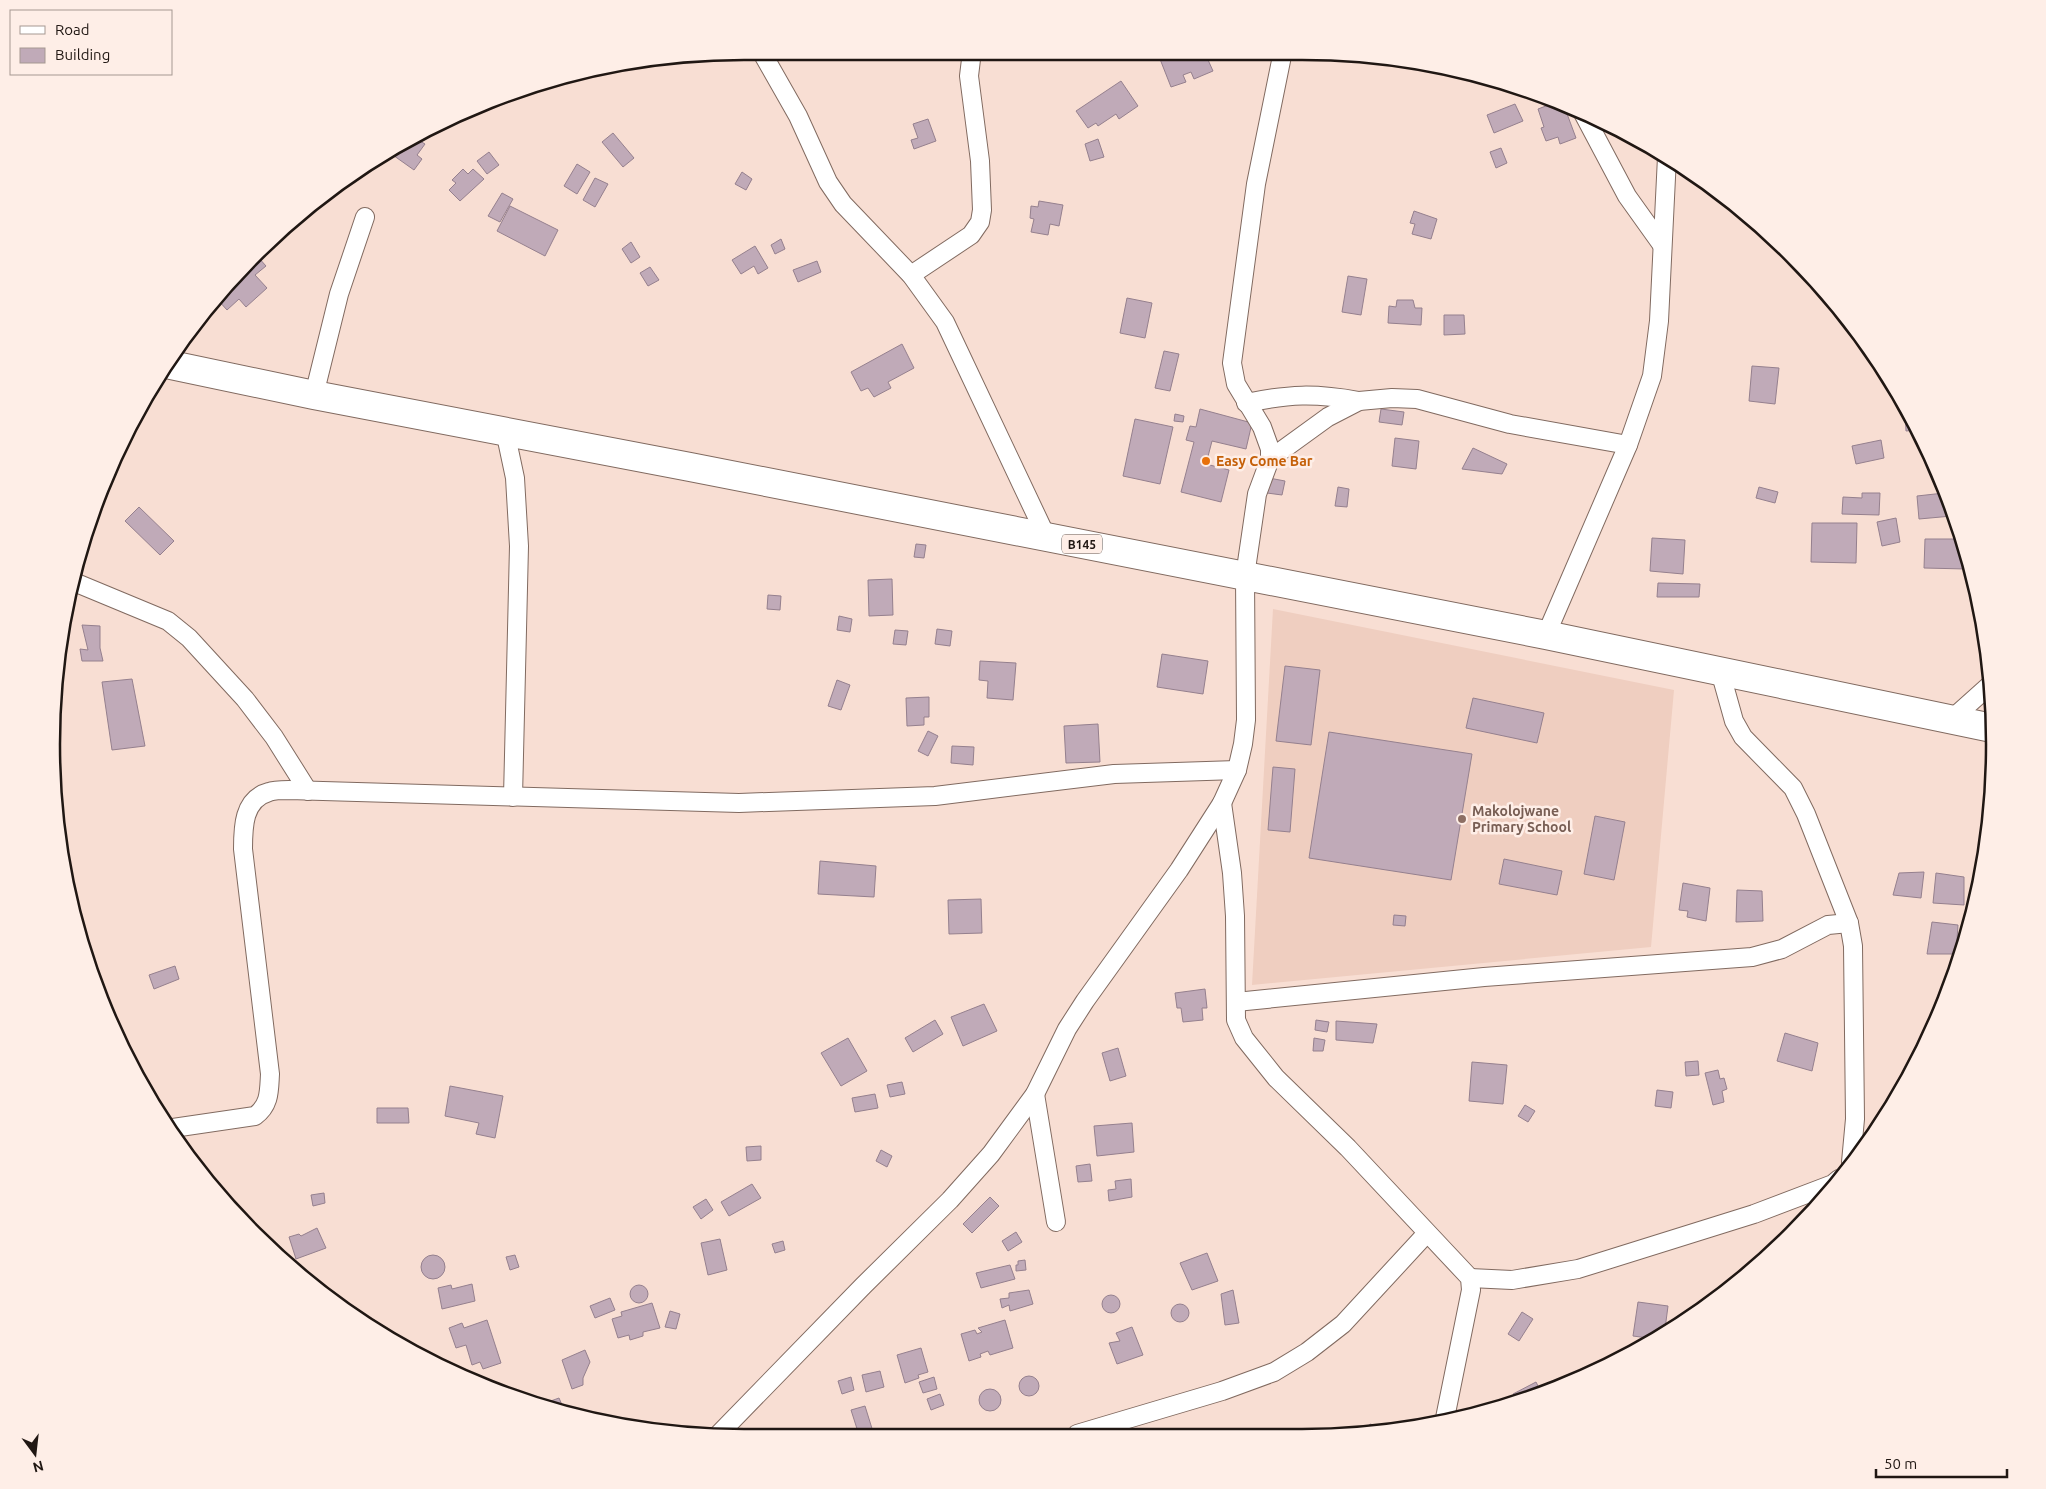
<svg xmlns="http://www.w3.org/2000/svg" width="2046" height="1489" viewBox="0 0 2046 1489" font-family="Ubuntu,sans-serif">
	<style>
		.built { fill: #efcec0 }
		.building { fill: #c0aab8; stroke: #95808e }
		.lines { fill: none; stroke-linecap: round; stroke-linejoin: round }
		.minor-casing { stroke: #816a60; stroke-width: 20 }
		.primary-casing { stroke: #816a60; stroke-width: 30 }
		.minor { stroke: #fff; stroke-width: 18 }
		.primary { stroke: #fff; stroke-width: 28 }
		.food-dot { fill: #e8710a; stroke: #feeee7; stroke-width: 2 }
		.education-dot { fill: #8d6e63; stroke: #feeee7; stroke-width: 2 }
		.labels { text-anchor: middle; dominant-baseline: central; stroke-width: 5; stroke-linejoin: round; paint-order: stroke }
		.shield { fill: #feeee7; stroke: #635853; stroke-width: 1 }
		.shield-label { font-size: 12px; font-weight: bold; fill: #201713 }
		.food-label { font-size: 14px; font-weight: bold; fill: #c56008; stroke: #feeee7; text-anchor: start }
		.education-label { font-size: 14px; font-weight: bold; fill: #785e54; stroke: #feeee7; text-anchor: start }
		.rim { fill: none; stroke: #201713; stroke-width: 2.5 }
	</style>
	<rect width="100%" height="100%" fill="#f8ded3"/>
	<path class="built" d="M 1273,609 L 1674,690 L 1651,947 L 1252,985 Z"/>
	<g class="building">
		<path d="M 1165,51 L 1204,51 L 1213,71 L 1194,79 L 1191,72 L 1183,75 L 1186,82 L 1171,87 L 1158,54 Z"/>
		<path d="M 1121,81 L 1138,106 L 1119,119 L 1116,114 L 1098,126 L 1096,123 L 1088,128 L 1076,111 Z"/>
		<path d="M 1559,101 L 1563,103 L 1576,138 L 1560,144 L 1558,137 L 1546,141 L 1541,128 L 1544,127 L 1538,109 Z"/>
		<path d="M 1515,104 L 1523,121 L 1494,133 L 1487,115 Z"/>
		<path d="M 928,119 L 936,141 L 914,149 L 911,140 L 918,138 L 913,124 Z"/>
		<path d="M 613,133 L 634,158 L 623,167 L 602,142 Z"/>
		<path d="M 418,134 L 415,138 L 425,144 L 417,155 L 422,159 L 414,170 L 390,153 L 394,148 Z"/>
		<path d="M 1098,139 L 1104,157 L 1090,161 L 1085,144 Z"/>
		<path d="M 1501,148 L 1507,163 L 1496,168 L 1490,152 Z"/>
		<path d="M 489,152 L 499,165 L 487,174 L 477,161 Z"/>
		<path d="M 577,164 L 590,172 L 577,194 L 564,186 Z"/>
		<path d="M 463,169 L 468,174 L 473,169 L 484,179 L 460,201 L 449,190 L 456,183 L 452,180 Z"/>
		<path d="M 742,172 L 752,179 L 746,190 L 735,184 Z"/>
		<path d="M 595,178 L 608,184 L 595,207 L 583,200 Z"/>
		<path d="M 502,193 L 513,199 L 500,222 L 488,216 Z"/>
		<path d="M 1039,201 L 1063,205 L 1059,226 L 1050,224 L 1048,235 L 1031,232 L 1034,219 L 1030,218 L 1031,206 L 1038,207 Z"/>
		<path d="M 510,206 L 558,230 L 545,256 L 497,231 Z"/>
		<path d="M 1414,211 L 1437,219 L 1431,239 L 1412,234 L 1415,224 L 1410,223 Z"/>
		<path d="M 781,239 L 785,249 L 775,254 L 771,245 Z"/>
		<path d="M 631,242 L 640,257 L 631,263 L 622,249 Z"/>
		<path d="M 755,246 L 768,268 L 758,274 L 754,266 L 741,274 L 732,260 Z"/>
		<path d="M 258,257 L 266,266 L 255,275 L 267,288 L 246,307 L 239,299 L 227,310 L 218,300 L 227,293 L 223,288 Z"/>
		<path d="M 817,261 L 821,272 L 798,282 L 793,270 Z"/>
		<path d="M 650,267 L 659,280 L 648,286 L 640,273 Z"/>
		<path d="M 1348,276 L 1367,279 L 1361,315 L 1342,312 Z"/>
		<path d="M 1127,298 L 1152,303 L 1145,338 L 1120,333 Z"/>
		<path d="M 1397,300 L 1413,300 L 1415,308 L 1422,308 L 1421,325 L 1388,323 L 1389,306 L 1396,307 Z"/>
		<path d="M 1444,315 L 1464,315 L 1465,334 L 1444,335 Z"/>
		<path d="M 902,344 L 914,368 L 888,382 L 891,388 L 874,397 L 868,388 L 861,391 L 851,372 Z"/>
		<path d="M 1164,351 L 1179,354 L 1170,391 L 1155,388 Z"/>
		<path d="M 1752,366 L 1779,368 L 1775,404 L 1749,401 Z"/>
		<path d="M 1905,408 L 1919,430 L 1906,431 Z"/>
		<path d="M 1200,409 L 1252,423 L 1246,449 L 1212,441 L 1206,464 L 1229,470 L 1221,502 L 1181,492 L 1194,442 L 1186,440 L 1190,426 L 1196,427 Z"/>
		<path d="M 1381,409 L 1404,412 L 1402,425 L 1379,422 Z"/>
		<path d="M 1175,414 L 1184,416 L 1183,422 L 1174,421 Z"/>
		<path d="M 1135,419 L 1173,427 L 1160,484 L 1123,476 Z"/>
		<path d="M 1395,438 L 1419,441 L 1416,469 L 1392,466 Z"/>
		<path d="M 1881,440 L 1884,458 L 1856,464 L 1852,446 Z"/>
		<path d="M 1473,448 L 1507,464 L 1502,474 L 1462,469 Z"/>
		<path d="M 1269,478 L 1285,481 L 1282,495 L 1267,493 Z"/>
		<path d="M 1338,487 L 1349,489 L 1347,507 L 1335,506 Z"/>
		<path d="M 1759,487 L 1778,492 L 1775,503 L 1756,498 Z"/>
		<path d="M 1862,493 L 1880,493 L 1879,515 L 1842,514 L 1843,497 L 1862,498 Z"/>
		<path d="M 1944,493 L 1952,516 L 1919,519 L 1917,496 Z"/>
		<path d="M 139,507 L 174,541 L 160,555 L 125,521 Z"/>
		<path d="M 1896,518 L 1900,542 L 1882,546 L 1877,522 Z"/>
		<path d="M 1812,523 L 1857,523 L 1856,563 L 1811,562 Z"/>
		<path d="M 1652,538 L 1685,540 L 1683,574 L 1650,571 Z"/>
		<path d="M 1925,539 L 1961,539 L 1967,553 L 1966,569 L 1924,568 Z"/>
		<path d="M 916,544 L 926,545 L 924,558 L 914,557 Z"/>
		<path d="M 892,579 L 893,615 L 869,616 L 868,580 Z"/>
		<path d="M 1658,583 L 1700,584 L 1699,597 L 1657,597 Z"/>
		<path d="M 768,595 L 781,596 L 780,610 L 767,609 Z"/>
		<path d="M 839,616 L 852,619 L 850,632 L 837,630 Z"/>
		<path d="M 82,625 L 100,626 L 100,648 L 103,661 L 82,661 L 80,649 L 88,650 Z"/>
		<path d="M 937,629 L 952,631 L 950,646 L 935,644 Z"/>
		<path d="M 895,630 L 908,631 L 906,645 L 893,644 Z"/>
		<path d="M 1162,654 L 1208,661 L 1203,694 L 1157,687 Z"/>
		<path d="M 980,661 L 1016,663 L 1013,700 L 987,698 L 988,681 L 979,680 Z"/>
		<path d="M 1285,666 L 1320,670 L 1311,745 L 1276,741 Z"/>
		<path d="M 132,679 L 145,746 L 112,750 L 102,682 Z"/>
		<path d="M 837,680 L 850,685 L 841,710 L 828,706 Z"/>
		<path d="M 929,697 L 929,717 L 924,717 L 924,725 L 907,726 L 906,698 Z"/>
		<path d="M 1473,698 L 1544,713 L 1537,743 L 1466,728 Z"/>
		<path d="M 1098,724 L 1100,762 L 1066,763 L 1064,726 Z"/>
		<path d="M 928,731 L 938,736 L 928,756 L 918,751 Z"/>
		<path d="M 1329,732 L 1472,754 L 1451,880 L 1309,858 Z"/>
		<path d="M 952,746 L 974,747 L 973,765 L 951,763 Z"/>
		<path d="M 1273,767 L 1295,769 L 1290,832 L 1268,830 Z"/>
		<path d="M 1595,816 L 1625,822 L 1614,880 L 1584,874 Z"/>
		<path d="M 1504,859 L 1562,871 L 1557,895 L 1499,884 Z"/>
		<path d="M 820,861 L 876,866 L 874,897 L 818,894 Z"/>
		<path d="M 1924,872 L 1921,898 L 1893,895 L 1899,873 Z"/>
		<path d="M 1936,873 L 1964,877 L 1964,905 L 1933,903 Z"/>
		<path d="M 1683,883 L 1710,888 L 1706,921 L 1687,917 L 1688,911 L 1679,910 Z"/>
		<path d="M 1737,890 L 1762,891 L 1763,921 L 1736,922 Z"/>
		<path d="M 981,899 L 982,933 L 949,934 L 948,900 Z"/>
		<path d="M 1394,915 L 1406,916 L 1405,926 L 1393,925 Z"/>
		<path d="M 1932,922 L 1958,925 L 1956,954 L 1927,954 Z"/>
		<path d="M 175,966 L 179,979 L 154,989 L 149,975 Z"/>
		<path d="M 1205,989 L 1207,1008 L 1202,1008 L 1203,1020 L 1183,1022 L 1181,1008 L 1177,1008 L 1175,993 Z"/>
		<path d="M 984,1004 L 997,1031 L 963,1046 L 951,1017 Z"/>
		<path d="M 935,1020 L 943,1034 L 913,1052 L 905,1038 Z"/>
		<path d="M 1316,1020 L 1329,1022 L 1327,1032 L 1315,1030 Z"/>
		<path d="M 1336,1021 L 1377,1024 L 1373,1043 L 1336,1040 Z"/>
		<path d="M 1785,1033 L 1818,1043 L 1812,1071 L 1777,1061 Z"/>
		<path d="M 848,1038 L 867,1071 L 841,1086 L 821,1053 Z"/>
		<path d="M 1314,1038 L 1325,1040 L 1323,1051 L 1313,1051 Z"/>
		<path d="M 1118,1048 L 1126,1076 L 1110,1081 L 1102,1053 Z"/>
		<path d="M 1698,1061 L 1699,1075 L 1686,1076 L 1685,1062 Z"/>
		<path d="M 1472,1062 L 1507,1065 L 1503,1104 L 1469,1101 Z"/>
		<path d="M 1718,1070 L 1720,1079 L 1724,1078 L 1727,1089 L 1722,1091 L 1724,1102 L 1713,1105 L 1705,1073 Z"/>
		<path d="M 902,1082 L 905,1094 L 890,1097 L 887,1085 Z"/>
		<path d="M 450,1086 L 503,1096 L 495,1138 L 476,1134 L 479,1123 L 445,1116 Z"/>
		<path d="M 1657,1090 L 1673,1092 L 1671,1108 L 1655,1106 Z"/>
		<path d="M 875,1094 L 878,1108 L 855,1112 L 852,1098 Z"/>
		<path d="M 1525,1105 L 1535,1111 L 1528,1122 L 1518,1116 Z"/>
		<path d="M 377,1108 L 408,1108 L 409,1123 L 377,1123 Z"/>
		<path d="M 1132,1123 L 1134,1152 L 1097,1156 L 1094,1126 Z"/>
		<path d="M 761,1146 L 761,1160 L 747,1161 L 746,1147 Z"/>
		<path d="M 881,1150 L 892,1156 L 887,1167 L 876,1161 Z"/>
		<path d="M 1090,1164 L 1092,1181 L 1078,1182 L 1076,1166 Z"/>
		<path d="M 1131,1179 L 1132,1197 L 1109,1201 L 1108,1190 L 1116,1189 L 1115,1181 Z"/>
		<path d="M 752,1184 L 761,1198 L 729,1216 L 721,1202 Z"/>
		<path d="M 324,1193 L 325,1203 L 313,1206 L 311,1195 Z"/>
		<path d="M 990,1197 L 999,1206 L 972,1233 L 963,1224 Z"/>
		<path d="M 706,1199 L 713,1210 L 701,1219 L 693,1207 Z"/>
		<path d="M 317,1228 L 326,1248 L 296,1259 L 289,1237 L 299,1234 L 301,1236 Z"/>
		<path d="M 1016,1232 L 1022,1242 L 1008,1251 L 1002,1241 Z"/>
		<path d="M 720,1239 L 727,1270 L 708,1275 L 701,1243 Z"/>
		<path d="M 783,1241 L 785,1250 L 775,1253 L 772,1244 Z"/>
		<path d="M 1207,1253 L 1218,1281 L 1192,1290 L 1180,1263 Z"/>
		<path d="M 515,1255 L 519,1267 L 510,1270 L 506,1257 Z"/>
		<circle cx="433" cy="1267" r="12"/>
		<path d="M 1025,1260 L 1026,1270 L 1016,1271 L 1016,1265 L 1018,1265 L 1018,1261 Z"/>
		<path d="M 1010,1265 L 1015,1279 L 981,1288 L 976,1273 Z"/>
		<path d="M 472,1284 L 475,1301 L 442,1309 L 438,1288 L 451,1285 L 452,1289 Z"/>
		<circle cx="639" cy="1294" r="9"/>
		<path d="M 1029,1290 L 1033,1304 L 1010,1311 L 1009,1305 L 1002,1308 L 1000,1299 L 1009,1298 L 1009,1293 Z"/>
		<path d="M 1233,1290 L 1239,1323 L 1225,1325 L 1221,1294 Z"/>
		<circle cx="1111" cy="1304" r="9"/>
		<path d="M 610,1298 L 615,1310 L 595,1318 L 590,1306 Z"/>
		<path d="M 1638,1302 L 1668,1306 L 1665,1329 L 1648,1338 L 1633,1336 Z"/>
		<path d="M 652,1303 L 660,1328 L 643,1332 L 643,1336 L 630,1340 L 629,1335 L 618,1338 L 612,1319 L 622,1316 L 621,1312 Z"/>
		<circle cx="1180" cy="1313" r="9"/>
		<path d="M 670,1311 L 680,1314 L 676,1329 L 665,1327 Z"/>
		<path d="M 1522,1312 L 1533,1319 L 1519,1341 L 1508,1334 Z"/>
		<path d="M 487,1320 L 501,1363 L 483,1369 L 480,1362 L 472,1365 L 466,1345 L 456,1348 L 449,1328 L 462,1323 L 464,1328 Z"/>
		<path d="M 1005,1320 L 1013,1348 L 990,1355 L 988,1351 L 980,1354 L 981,1357 L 969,1361 L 961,1334 L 975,1330 L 977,1334 L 982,1332 L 978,1328 Z"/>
		<path d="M 1132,1327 L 1143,1355 L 1117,1364 L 1109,1343 L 1120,1341 L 1116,1333 Z"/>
		<path d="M 921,1348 L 928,1372 L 918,1375 L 919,1378 L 905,1383 L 897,1355 Z"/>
		<path d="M 585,1350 L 590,1362 L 583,1378 L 583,1385 L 572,1389 L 562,1360 Z"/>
		<path d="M 880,1371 L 884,1387 L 866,1392 L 862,1375 Z"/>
		<circle cx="1029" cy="1386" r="10"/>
		<path d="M 851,1377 L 854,1390 L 842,1394 L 838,1381 Z"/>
		<path d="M 934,1377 L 937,1389 L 923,1393 L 919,1382 Z"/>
		<path d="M 1536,1382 L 1541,1392 L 1516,1398 L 1513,1394 Z"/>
		<circle cx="990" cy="1400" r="11"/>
		<path d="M 940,1394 L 944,1405 L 931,1410 L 927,1399 Z"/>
		<path d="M 559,1398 L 566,1414 L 546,1407 L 549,1406 L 548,1402 Z"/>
		<path d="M 865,1406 L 874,1435 L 859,1435 L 851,1410 Z"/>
		<path d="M 1370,1424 L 1394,1431 L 1367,1432 Z"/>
	</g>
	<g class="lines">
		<g class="minor-casing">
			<g id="minor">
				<path d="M 761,51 L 798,116 L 828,182 L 843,204 L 911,275 L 945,322 L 1047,538"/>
				<path d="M 1583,113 L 1627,196 L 1662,245"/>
				<path d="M 911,275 L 971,235 L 980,222 L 982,210 L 980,161 L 969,76 L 972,51"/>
				<path d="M 314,395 L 339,294 L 365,217"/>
				<path d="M 1246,403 C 1290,394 1314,393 1359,401"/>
				<path d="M 505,431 L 515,478 L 519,546 L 513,797"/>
				<path d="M 1270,459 L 1328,417 L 1359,401 L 1392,398 L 1417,399 L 1510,424 L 1628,445"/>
				<path d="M 74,582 L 168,621 L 189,638 L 245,699 L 274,737 L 308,791"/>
				<path d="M 1546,635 L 1628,445 L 1652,376 L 1659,321 L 1667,157"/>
				<path d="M 1720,671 L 1734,721 L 1743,737 L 1793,788 L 1806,814 L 1849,923 L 1853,946 L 1855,1119 L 1851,1162"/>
				<path d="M 1953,718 L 1991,684"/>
				<path d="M 1222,803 L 1232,873 L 1235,916 L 1236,1020 L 1244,1038 L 1276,1078 L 1348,1148 L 1470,1278 L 1471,1290 L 1445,1418"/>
				<path d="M 1236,1002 L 1484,977 L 1752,957 L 1782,949 L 1828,925 L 1849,923"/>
				<path d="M 1035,1094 L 1056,1222"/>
				<path d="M 173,1128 L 255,1116 C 270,1105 269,1091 270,1074 L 243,849 C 243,828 243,799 269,792 C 274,790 282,790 289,790 L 739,803 L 935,796 L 1114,774 L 1237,770"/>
				<path d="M 1470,1278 L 1512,1280 L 1578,1269 L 1754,1214 L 1833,1184 L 1839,1179"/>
				<path d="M 1077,1434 L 1222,1391 L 1274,1372 L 1307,1352 L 1343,1324 L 1427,1233"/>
				<path d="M 717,1436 L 863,1286 L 950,1200 L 991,1154 L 1035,1094 L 1067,1029 L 1085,1001 L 1179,870 L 1222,803 L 1237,770 L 1243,744 L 1246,720 L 1245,576 L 1257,494 L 1270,459 L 1270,449 L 1262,427 L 1236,384 L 1232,363 L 1256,184 L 1283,51"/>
			</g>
		</g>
		<g class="primary-casing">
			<path id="primary" d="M 171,365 L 314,395 L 690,467 L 1546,635 L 1992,728"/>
		</g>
		<use href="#minor" class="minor"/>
		<use href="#primary" class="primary"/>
	</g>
	<circle class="food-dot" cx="1206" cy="461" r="5"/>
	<circle class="education-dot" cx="1462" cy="819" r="5"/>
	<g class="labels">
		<rect class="shield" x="1062" y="534.5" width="40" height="19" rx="4"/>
		<g class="shield-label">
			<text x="1082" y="544">B145</text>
		</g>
		<g class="food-label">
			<text x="1216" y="461">Easy Come Bar</text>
		</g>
		<g class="education-label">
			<text x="1472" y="811">Makolojwane<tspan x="1472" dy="16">Primary School</tspan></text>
		</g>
	</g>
	<path d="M0 0H2046V1489H0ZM744 60H1302A684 684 0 0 1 1986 744V745A684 684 0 0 1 1302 1429H744A684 684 0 0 1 60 745V744A684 684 0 0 1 744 60Z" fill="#feeee7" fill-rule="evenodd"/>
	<path class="rim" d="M744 60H1302A684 684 0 0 1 1986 744V745A684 684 0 0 1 1302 1429H744A684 684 0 0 1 60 745V744A684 684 0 0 1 744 60Z"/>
	<rect x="10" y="10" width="162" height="65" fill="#feeee7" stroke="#a59892"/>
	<rect x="20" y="26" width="25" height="8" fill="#ffffff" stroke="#a59892"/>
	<text x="55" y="35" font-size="15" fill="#201713">Road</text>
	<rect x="20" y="48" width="25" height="15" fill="#c0aab8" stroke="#a59892"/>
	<text x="55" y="60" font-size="15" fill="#201713">Building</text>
	<g transform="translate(35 1454) rotate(165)" stroke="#feeee7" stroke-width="4" paint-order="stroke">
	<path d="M0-4L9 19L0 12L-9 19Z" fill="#201713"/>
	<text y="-8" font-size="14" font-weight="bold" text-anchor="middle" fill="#201713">N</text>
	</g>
	<path d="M1876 1469v8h131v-8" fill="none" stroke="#201713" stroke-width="2.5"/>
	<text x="1884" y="1469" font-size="15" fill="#201713" stroke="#feeee7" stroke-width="4" paint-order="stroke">50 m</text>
</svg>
